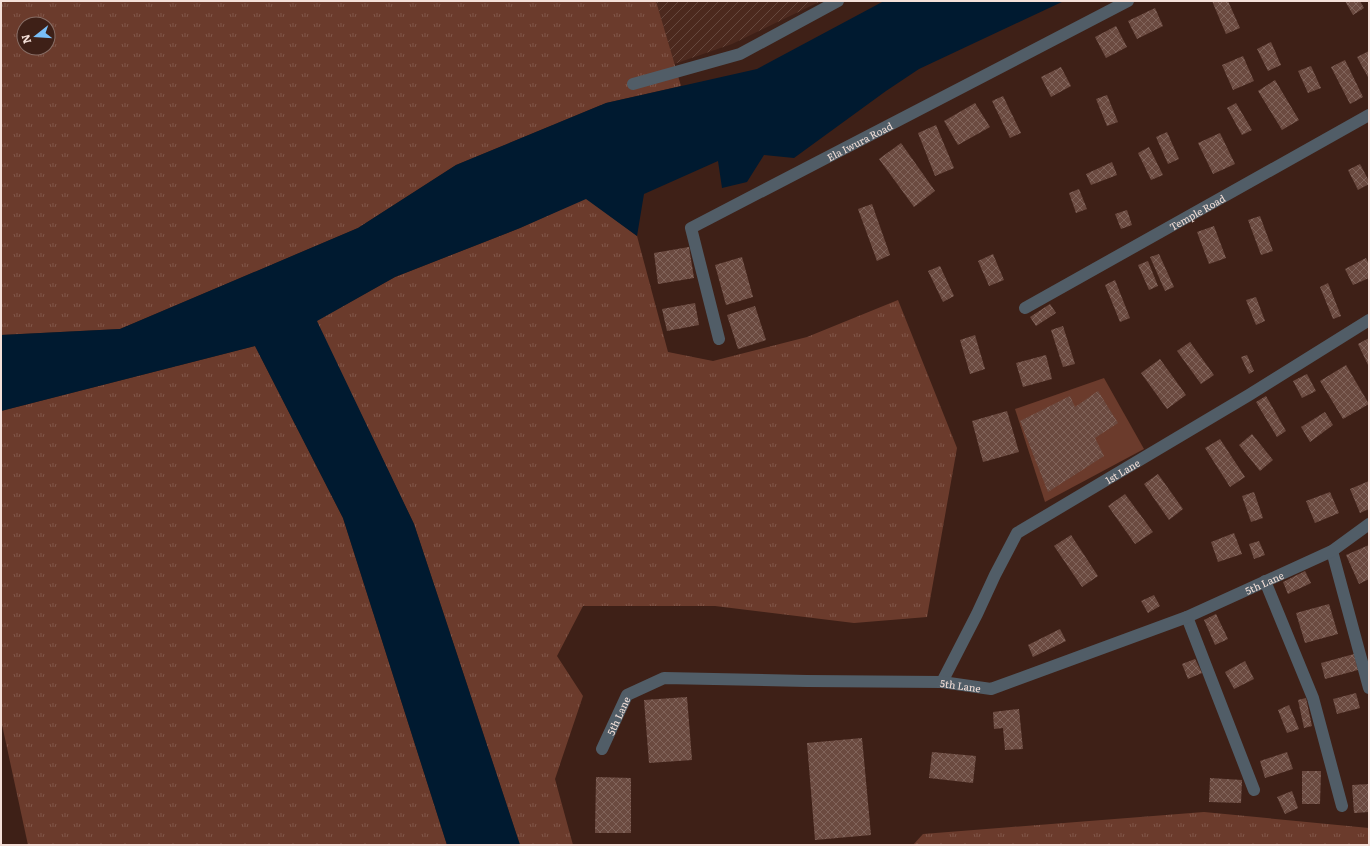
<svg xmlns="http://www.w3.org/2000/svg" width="1370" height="846" viewBox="0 0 1370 846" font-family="Literata,serif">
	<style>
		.industrial { fill: url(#industrial-furrows) }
		.grass { fill: url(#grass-tufts); fill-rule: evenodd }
		.garden { fill: #6b3b2c }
		.water { fill: #001a30 }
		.building { fill: url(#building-cross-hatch) }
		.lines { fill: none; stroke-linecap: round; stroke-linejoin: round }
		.minor { stroke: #515d67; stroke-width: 12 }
		.labels { text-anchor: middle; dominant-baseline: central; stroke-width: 3.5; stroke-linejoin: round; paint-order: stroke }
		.street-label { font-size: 10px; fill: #f4e0d9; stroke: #3e2017 }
	</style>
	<defs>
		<pattern id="industrial-furrows" width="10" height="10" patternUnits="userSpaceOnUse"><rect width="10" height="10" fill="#4c291e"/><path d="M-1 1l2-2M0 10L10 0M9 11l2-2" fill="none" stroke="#66483e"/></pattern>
		<pattern id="grass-tufts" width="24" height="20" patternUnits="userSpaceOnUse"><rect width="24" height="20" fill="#6b3b2c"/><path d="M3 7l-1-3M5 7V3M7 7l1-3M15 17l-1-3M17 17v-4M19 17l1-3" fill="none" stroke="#81574a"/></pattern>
		<pattern id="building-cross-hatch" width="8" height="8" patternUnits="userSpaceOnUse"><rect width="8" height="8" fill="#6b4a40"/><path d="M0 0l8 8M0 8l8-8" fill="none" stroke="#81645b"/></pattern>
	</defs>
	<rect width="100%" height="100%" fill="#3e2017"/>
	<path class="industrial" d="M 656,1 L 821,1 L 732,44 L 674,64 Z"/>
	<g class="grass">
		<path d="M 1,1 L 656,1 L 681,86 L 606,103 L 456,165 L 358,228 L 120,329 L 1,335 ZM 24,24 L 48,24 L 48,48 L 24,48 Z"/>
		<path d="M 586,198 L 637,236 L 668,352 L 713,361 L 807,337 L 898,300 L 957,448 L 927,617 L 854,623 L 715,606 L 583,606 L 557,656 L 583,696 L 555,779 L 573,845 L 520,845 L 414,524 L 316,321 L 395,277 L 520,228 Z"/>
		<path d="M 255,346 L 343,518 L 447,845 L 28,845 L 1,720 L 1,411 Z"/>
		<path d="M 1204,812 L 1369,828 L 1369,845 L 913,845 L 923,834 Z"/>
	</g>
	<path class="garden" d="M 1104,378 L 1144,449 L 1045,502 L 1015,409 Z"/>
	<path class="water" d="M 884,1 L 1064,1 L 919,69 L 886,91 L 794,158 L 764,155 L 747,182 L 722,188 L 718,161 L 644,194 L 637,236 L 586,199 L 520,228 L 395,277 L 317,321 L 414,524 L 520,845 L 447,845 L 343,518 L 255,346 L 1,411 L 1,335 L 120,329 L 358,228 L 456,165 L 606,103 L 757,69 Z"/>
	<g class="building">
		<path d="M 1212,1 L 1228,1 L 1240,28 L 1226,34 Z"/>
		<path d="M 1345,1 L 1360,1 L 1364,8 L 1353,15 Z"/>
		<path d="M 1155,8 L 1163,26 L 1137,39 L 1128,21 Z"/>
		<path d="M 1116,26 L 1127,47 L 1106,58 L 1095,37 Z"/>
		<path d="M 1271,42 L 1281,65 L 1268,71 L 1257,49 Z"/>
		<path d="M 1369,51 L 1369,79 L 1357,57 Z"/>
		<path d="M 1243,56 L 1254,81 L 1233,90 L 1222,65 Z"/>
		<path d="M 1345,60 L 1363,97 L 1350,104 L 1331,67 Z"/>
		<path d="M 1311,66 L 1321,88 L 1308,93 L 1298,71 Z"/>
		<path d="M 1061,67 L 1071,86 L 1051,97 L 1041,77 Z"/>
		<path d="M 1275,80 L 1299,120 L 1282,130 L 1258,91 Z"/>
		<path d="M 1107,95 L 1118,122 L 1107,126 L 1096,99 Z"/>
		<path d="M 1003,96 L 1021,133 L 1010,138 L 992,101 Z"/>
		<path d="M 975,103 L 990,127 L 958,145 L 944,121 Z"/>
		<path d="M 1236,103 L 1252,130 L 1242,135 L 1227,108 Z"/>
		<path d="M 936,125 L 954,168 L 935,176 L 918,133 Z"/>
		<path d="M 1167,132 L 1179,159 L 1168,164 L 1156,137 Z"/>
		<path d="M 1220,133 L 1235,164 L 1213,174 L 1198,143 Z"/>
		<path d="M 901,143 L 935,191 L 914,207 L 879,159 Z"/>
		<path d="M 1149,147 L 1163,175 L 1151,180 L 1138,153 Z"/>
		<path d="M 1112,162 L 1117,175 L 1091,185 L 1086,174 Z"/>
		<path d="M 1360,164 L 1369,181 L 1369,184 L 1358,190 L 1348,170 Z"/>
		<path d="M 1079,189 L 1087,209 L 1076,213 L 1069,193 Z"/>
		<path d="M 872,204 L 890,255 L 877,261 L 858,209 Z"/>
		<path d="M 1127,210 L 1132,225 L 1121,229 L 1115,214 Z"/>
		<path d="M 1260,216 L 1273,251 L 1261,255 L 1248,220 Z"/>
		<path d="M 1214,226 L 1226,258 L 1209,264 L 1197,232 Z"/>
		<path d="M 689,247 L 694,278 L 658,284 L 654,253 Z"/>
		<path d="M 993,254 L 1004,280 L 989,286 L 978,261 Z"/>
		<path d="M 1159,254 L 1174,287 L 1165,291 L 1150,257 Z"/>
		<path d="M 742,257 L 753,297 L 726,305 L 715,265 Z"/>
		<path d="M 1366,258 L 1369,264 L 1369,278 L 1353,285 L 1345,269 Z"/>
		<path d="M 1148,261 L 1158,286 L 1149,290 L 1138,265 Z"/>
		<path d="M 940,266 L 954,296 L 943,302 L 928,271 Z"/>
		<path d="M 1115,280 L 1130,318 L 1120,322 L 1105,285 Z"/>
		<path d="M 1328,283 L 1341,316 L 1333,319 L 1320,287 Z"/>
		<path d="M 1256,297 L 1265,321 L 1256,325 L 1246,300 Z"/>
		<path d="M 695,303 L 699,325 L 667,331 L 662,309 Z"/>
		<path d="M 1050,304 L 1056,313 L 1036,326 L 1030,317 Z"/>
		<path d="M 755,306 L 766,340 L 738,349 L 727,315 Z"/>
		<path d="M 1063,326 L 1075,364 L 1063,367 L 1051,330 Z"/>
		<path d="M 975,335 L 985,369 L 970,374 L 960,340 Z"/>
		<path d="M 1369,338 L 1369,367 L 1358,344 Z"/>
		<path d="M 1190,342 L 1214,375 L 1201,384 L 1177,351 Z"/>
		<path d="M 1046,355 L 1052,379 L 1023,387 L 1016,363 Z"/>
		<path d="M 1247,355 L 1254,371 L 1249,374 L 1241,357 Z"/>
		<path d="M 1160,359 L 1186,395 L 1167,409 L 1141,373 Z"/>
		<path d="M 1346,365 L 1369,404 L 1343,419 L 1320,381 Z"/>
		<path d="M 1307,374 L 1316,391 L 1302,398 L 1293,381 Z"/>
		<path d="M 1098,391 L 1118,423 L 1095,438 L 1104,456 L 1048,492 L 1020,421 L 1070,396 L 1075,407 Z"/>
		<path d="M 1266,396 L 1286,431 L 1277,437 L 1256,402 Z"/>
		<path d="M 1007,411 L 1019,452 L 983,462 L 972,421 Z"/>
		<path d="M 1325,412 L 1333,425 L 1310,442 L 1301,427 Z"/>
		<path d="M 1252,434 L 1273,460 L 1260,471 L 1239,445 Z"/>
		<path d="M 1220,439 L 1245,477 L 1230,487 L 1205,448 Z"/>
		<path d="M 1158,474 L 1183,509 L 1169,520 L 1144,484 Z"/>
		<path d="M 1369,481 L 1369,509 L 1360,513 L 1350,489 Z"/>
		<path d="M 1254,492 L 1263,518 L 1251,522 L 1242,496 Z"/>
		<path d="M 1330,492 L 1339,513 L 1315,523 L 1306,501 Z"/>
		<path d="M 1125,494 L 1153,532 L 1135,544 L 1108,506 Z"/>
		<path d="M 1234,533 L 1242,554 L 1218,562 L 1211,542 Z"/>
		<path d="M 1071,535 L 1098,576 L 1082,587 L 1054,546 Z"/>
		<path d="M 1259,541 L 1265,555 L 1254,559 L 1249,544 Z"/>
		<path d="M 1369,545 L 1369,579 L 1359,584 L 1346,555 Z"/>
		<path d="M 1305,571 L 1311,583 L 1288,594 L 1283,582 Z"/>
		<path d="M 1154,595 L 1160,606 L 1148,613 L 1141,601 Z"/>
		<path d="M 1329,604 L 1338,634 L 1305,643 L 1296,613 Z"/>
		<path d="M 1216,614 L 1228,639 L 1215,645 L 1204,620 Z"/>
		<path d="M 1060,629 L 1066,641 L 1033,657 L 1028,645 Z"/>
		<path d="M 1354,654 L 1358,670 L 1325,679 L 1321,663 Z"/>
		<path d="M 1195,659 L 1202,673 L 1188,679 L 1182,664 Z"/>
		<path d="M 1245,661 L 1254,679 L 1234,689 L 1225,672 Z"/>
		<path d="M 1356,693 L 1360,708 L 1337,714 L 1333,699 Z"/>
		<path d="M 687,697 L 692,760 L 649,763 L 644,700 Z"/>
		<path d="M 1306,698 L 1312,726 L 1304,728 L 1298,700 Z"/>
		<path d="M 1289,705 L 1299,729 L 1287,733 L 1278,710 Z"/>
		<path d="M 1019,709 L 1023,749 L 1005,750 L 1003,728 L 994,729 L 993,712 Z"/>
		<path d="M 862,738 L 871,835 L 815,840 L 807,743 Z"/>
		<path d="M 932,752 L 976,756 L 973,783 L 929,778 Z"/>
		<path d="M 1287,752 L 1293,769 L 1265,778 L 1260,761 Z"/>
		<path d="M 1302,771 L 1321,771 L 1320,804 L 1302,804 Z"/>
		<path d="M 596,777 L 631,778 L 631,833 L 595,833 Z"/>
		<path d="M 1210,778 L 1242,780 L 1241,803 L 1209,802 Z"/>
		<path d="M 1369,784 L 1369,812 L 1354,813 L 1352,785 Z"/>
		<path d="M 1292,791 L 1298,808 L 1285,814 L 1277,797 Z"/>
	</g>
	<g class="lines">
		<g class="minor">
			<path d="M 633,84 L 740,54 L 838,1"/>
			<path id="s1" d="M 1025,308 L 1369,115"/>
			<path id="s2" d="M 719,339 L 691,228 L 1128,1"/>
			<path d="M 1332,551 L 1369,688"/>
			<path d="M 1265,581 L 1313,698 L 1342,806"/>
			<path d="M 1187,617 L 1254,790"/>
			<path id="s3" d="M 942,682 L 977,614 L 995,575 L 1017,533 L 1249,395 L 1369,320"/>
			<path id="s4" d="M 602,749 L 627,695 L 664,678 L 807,681 L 942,682 L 991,689 L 1187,617 L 1332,551 L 1369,524"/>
		</g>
	</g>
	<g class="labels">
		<g class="street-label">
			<text stroke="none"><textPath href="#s2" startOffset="304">Ela Iwura Road</textPath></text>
			<text stroke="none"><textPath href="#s1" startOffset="197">Temple Road</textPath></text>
			<text stroke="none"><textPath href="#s3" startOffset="289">1st Lane</textPath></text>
			<text stroke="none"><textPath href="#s4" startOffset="721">5th Lane</textPath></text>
			<text stroke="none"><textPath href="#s4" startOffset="397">5th Lane</textPath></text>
			<text stroke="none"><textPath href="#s4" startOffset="37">5th Lane</textPath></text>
		</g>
	</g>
	<rect width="1370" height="846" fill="none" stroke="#f4e0d9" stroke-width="4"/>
	<g transform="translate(36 36) rotate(253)"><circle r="19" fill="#3e2017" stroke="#876d65"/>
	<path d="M0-3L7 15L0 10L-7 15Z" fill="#79bff8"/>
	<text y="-6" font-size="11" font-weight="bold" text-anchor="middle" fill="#f4e0d9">N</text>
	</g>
</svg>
